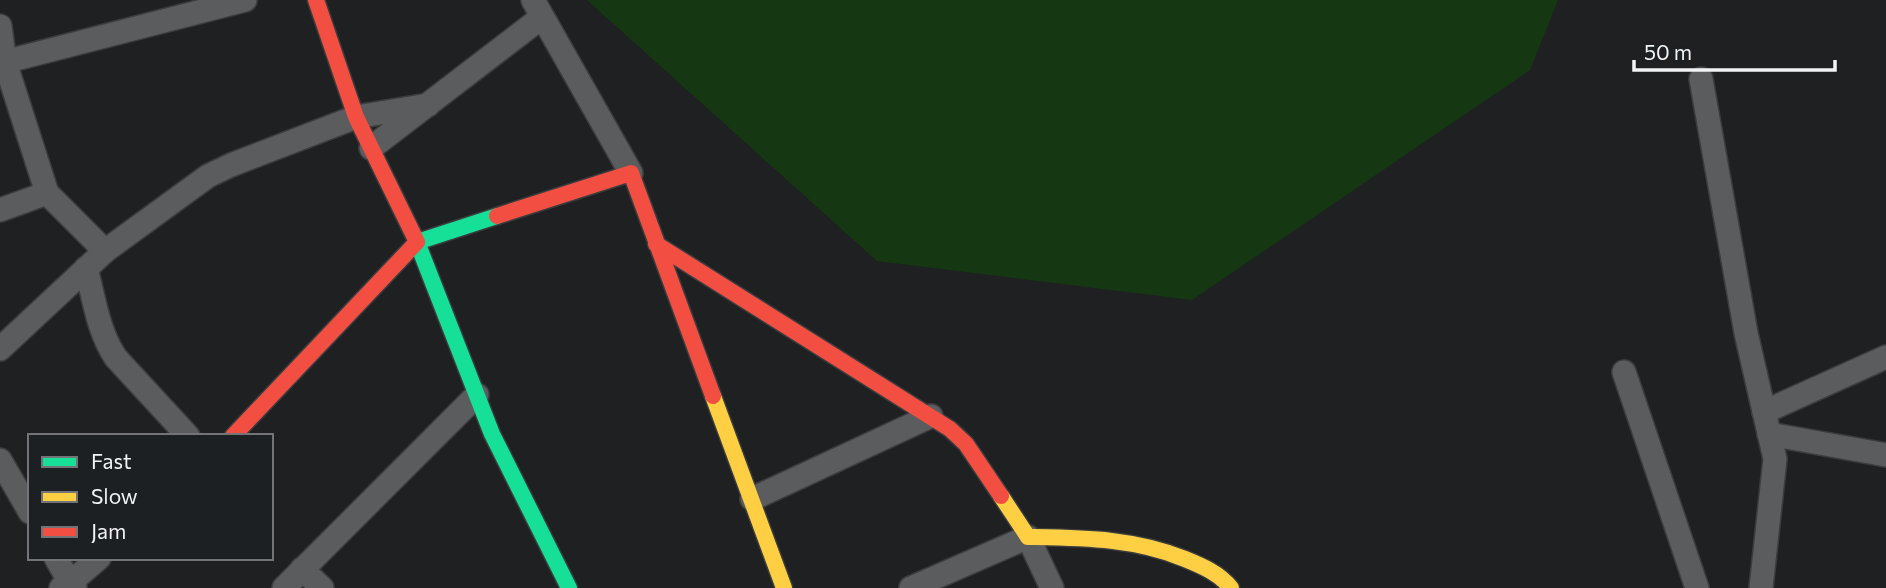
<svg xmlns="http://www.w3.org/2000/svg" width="1886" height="588" viewBox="0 0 1886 588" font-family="Commissioner,sans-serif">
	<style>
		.green { fill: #153813 }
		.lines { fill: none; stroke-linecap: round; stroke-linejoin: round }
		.street-casing { stroke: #3a3c3d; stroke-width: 26 }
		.fast-casing { stroke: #3a3c3d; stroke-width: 19 }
		.slow-casing { stroke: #3a3c3d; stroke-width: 19 }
		.jam-casing { stroke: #3a3c3d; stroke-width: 19 }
		.street { stroke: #5a5c5d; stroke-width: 23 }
		.fast { stroke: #16e098; stroke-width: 16 }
		.slow { stroke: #ffcf43; stroke-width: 16 }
		.jam { stroke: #f24e42; stroke-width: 16 }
	</style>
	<rect width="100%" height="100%" fill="#1e2022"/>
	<path class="green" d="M 587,0 L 1558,0 L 1530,70 L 1192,300 L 877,261 Z"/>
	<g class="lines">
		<g class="street-casing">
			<g id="street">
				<path d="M 533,0 L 631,173"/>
				<path d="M 0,26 L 5,62 L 47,193 L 105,251"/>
				<path d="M 0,63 L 245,0"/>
				<path d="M 1701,79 L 1746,333 L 1775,459 L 1761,588"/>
				<path d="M 371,148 L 542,17"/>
				<path d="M 0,210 L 47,193"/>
				<path d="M 86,268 C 94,298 98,332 116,358 L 188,436"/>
				<path d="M 0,349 L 105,251 L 208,176 L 231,165 L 356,117 L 428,105"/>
				<path d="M 1624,372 L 1697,588"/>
				<path d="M 1764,412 L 1886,357"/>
				<path d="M 1769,434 L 1886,455"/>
				<path d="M 0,460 L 30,512"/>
				<path d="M 752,499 L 931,416"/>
				<path d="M 56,558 L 70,583 L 61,588"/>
				<path d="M 302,569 L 322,588"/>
				<path d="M 75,588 L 70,583 L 99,558"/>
				<path d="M 284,588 L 477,395"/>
				<path d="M 911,588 L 1028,537 L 1052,588"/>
			</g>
		</g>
		<g class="fast-casing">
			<path id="fast" d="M 497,216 L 417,242 L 492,434 L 569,588"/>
		</g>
		<g class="slow-casing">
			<g id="slow">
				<path d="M 713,396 L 784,588"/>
				<path d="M 1001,496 L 1028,537 C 1083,538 1134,538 1185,559 C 1202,566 1219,573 1231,588"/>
			</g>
		</g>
		<g class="jam-casing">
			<g id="jam">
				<path d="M 497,216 L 631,173 L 713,396"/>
				<path d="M 656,244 L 950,429 L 966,444 L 1001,496"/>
				<path d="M 233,436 L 417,242 L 356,117 L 316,0"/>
			</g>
		</g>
		<use href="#street" class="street"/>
		<use href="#fast" class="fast"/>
		<use href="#slow" class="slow"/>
		<use href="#jam" class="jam"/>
	</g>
	<rect x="28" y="434" width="245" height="126" fill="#1d2023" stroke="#727477" stroke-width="2"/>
	<rect x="42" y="457" width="35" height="10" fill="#16e098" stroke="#727477" stroke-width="2"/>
	<text x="91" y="469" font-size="21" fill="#f1f3f5">Fast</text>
	<rect x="42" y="492" width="35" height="10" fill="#ffcf43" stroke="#727477" stroke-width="2"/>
	<text x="91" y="504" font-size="21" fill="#f1f3f5">Slow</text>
	<rect x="42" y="527" width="35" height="10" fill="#f24e42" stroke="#727477" stroke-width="2"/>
	<text x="91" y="539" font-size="21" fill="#f1f3f5">Jam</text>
	<path d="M1634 60v10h201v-10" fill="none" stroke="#f1f3f5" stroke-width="3.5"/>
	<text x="1644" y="60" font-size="21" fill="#f1f3f5" stroke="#1d2023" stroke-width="5" paint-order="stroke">50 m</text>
</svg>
